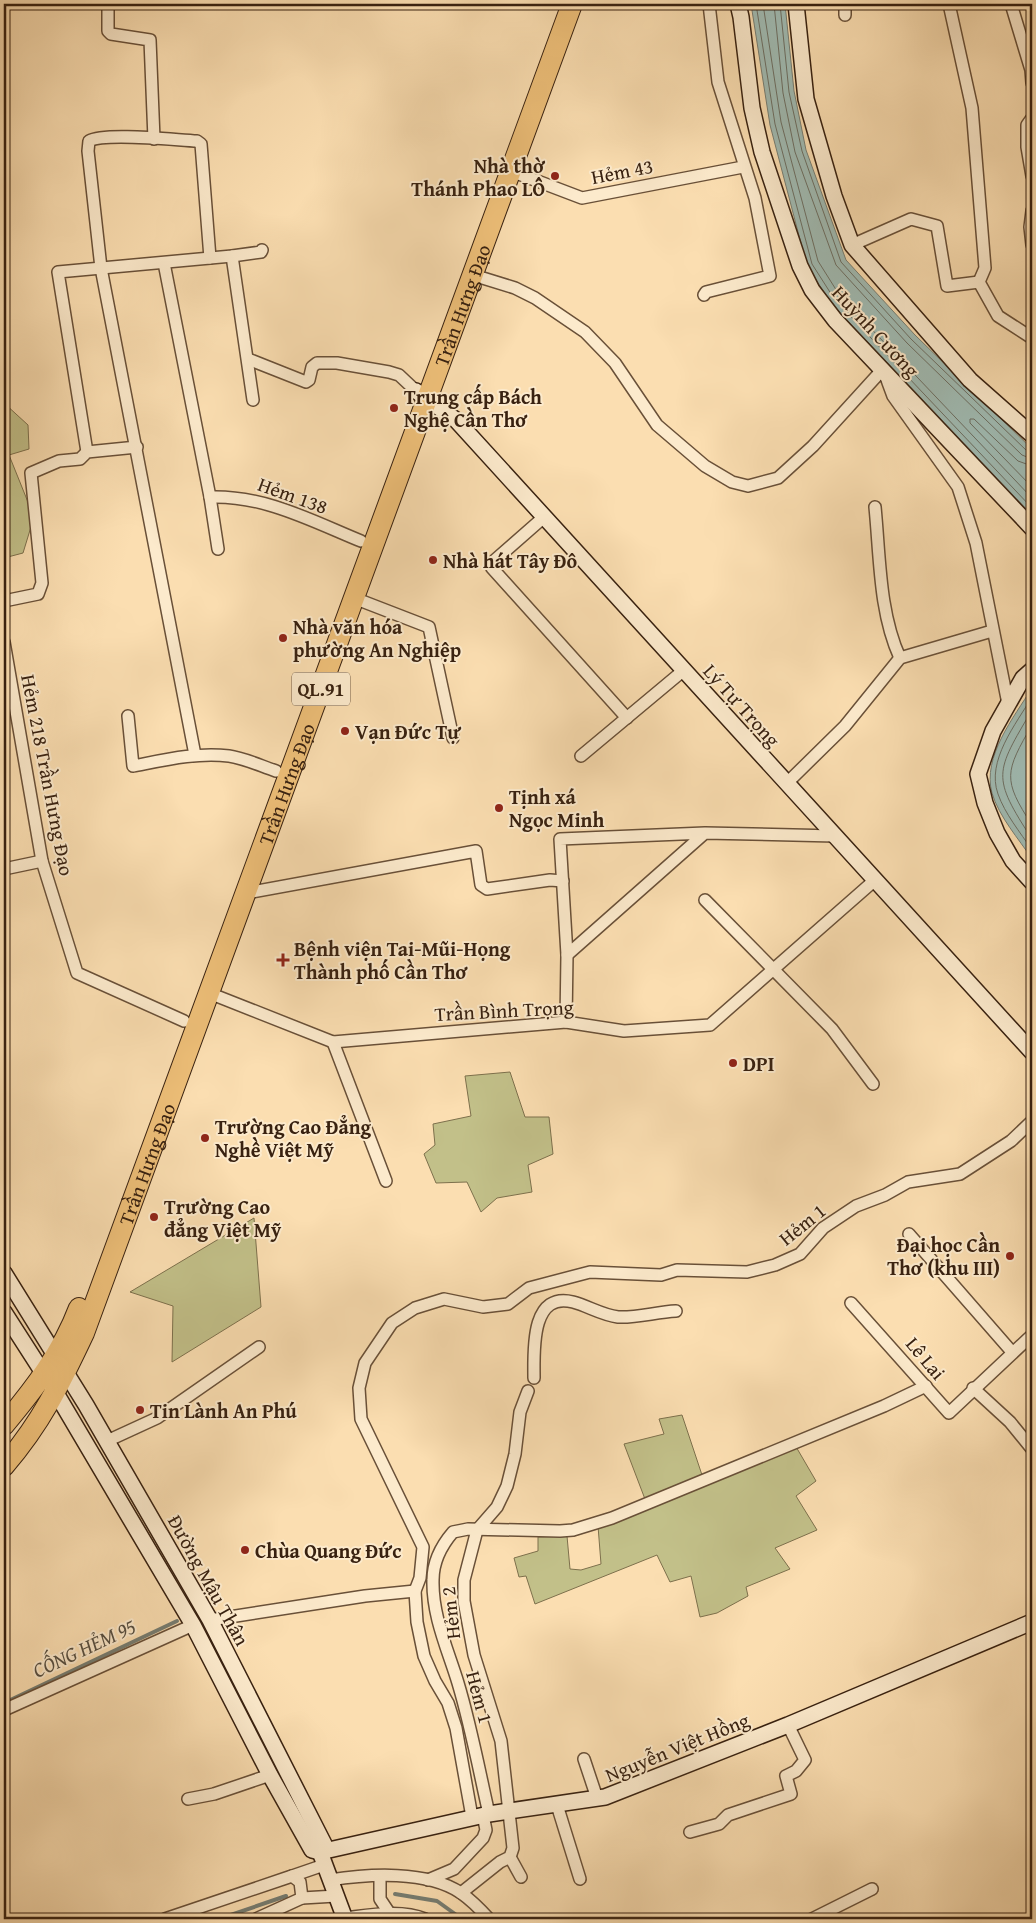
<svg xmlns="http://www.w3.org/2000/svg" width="1036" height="1923" viewBox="0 0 1036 1923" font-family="'Gentium Book Plus',serif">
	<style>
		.green { fill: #c2c089; stroke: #7d704c }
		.water { fill: #a0bbb3; stroke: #767d72 }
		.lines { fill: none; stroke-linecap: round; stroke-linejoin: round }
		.shore { stroke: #6c6e62; stroke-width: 1 }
		.stream { stroke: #767d72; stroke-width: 4 }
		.street-casing { stroke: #695038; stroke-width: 14 }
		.secondary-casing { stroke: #382110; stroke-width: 18 }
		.highway-casing { stroke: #382110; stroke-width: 22 }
		.street { stroke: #fceacc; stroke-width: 11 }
		.secondary { stroke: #fceacc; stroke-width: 15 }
		.highway { stroke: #eebf78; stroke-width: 20 }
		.poi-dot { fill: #8f2418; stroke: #fceacc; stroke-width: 2 }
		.labels { text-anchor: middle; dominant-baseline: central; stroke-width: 4; stroke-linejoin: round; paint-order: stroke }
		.shield { fill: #fceacc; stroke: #735d48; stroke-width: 1 }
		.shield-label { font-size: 19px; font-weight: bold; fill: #382110 }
		.poi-label { font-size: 20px; font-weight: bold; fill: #382110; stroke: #fceacc; text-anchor: start }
		.street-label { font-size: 20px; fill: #382110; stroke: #fceacc }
		.water-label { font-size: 21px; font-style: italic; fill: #574f41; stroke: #fceacc }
	</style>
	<rect width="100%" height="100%" fill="#fbdeb1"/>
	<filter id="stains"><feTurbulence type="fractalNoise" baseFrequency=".004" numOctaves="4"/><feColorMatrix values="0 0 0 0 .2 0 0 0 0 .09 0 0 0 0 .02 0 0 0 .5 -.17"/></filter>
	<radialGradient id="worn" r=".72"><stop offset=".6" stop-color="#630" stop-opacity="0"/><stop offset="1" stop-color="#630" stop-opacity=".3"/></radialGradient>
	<g class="green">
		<path d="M 4,403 L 28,425 L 29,449 L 9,455 L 34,517 L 23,553 L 4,558 Z"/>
		<path d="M 510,1072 L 525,1117 L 549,1117 L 553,1154 L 528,1165 L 532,1192 L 497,1198 L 481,1212 L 467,1182 L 436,1183 L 424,1154 L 435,1145 L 433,1124 L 471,1116 L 465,1076 Z"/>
		<path d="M 254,1218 L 261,1307 L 172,1362 L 173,1306 L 130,1292 Z"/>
		<path d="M 682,1415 L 703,1478 L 795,1445 L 816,1481 L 796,1496 L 817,1530 L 775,1548 L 790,1569 L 746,1587 L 748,1596 L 717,1613 L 700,1617 L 691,1576 L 670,1582 L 657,1555 L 535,1604 L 526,1576 L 519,1577 L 514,1558 L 538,1551 L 538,1537 L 567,1536 L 570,1569 L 581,1570 L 601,1564 L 598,1526 L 648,1507 L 624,1444 L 664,1434 L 659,1419 Z"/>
	</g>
	<g class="water">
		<path d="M 751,4 L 785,4 L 794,91 L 806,150 L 846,260 L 915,335 L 1032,449 L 1032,515 L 831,303 L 807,266 L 770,125 Z"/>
		<path d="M 1032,688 L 1032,859 C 1019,839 999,817 992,793 C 982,757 1014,717 1032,688 Z"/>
	</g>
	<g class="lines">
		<g class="shore">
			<path d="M 756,4 L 775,124 L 812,264 L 835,300 L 1032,508"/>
			<path d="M 763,4 L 781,122 L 818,261 L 840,296 L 1032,498"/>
			<path d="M 774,4 L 783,93 L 795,152 L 836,265 L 907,343 L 1022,455 L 1032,459"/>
			<path d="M 780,4 L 789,92 L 802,151 L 841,262 L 911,339 L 1027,451 L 1032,452"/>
			<path d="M 1032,466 L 1018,461 L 974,419 L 970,419 L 970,423 L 1032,487"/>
			<path d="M 1032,697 C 1016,724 986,761 998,794 C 1005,814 1020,832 1032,850"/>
			<path d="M 1032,710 C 995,773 991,776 1032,839"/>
			<path d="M 1032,725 C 1005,772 1002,779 1032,825"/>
		</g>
		<g class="stream">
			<path d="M 4,1703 L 177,1621"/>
			<path d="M 395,1894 L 437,1901 L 462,1919"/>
			<path d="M 219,1919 L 286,1896"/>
		</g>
		<g class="street-casing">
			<g id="street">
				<path d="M 108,4 L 108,31 L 111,34 L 150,40 L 154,139"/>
				<path d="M 949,4 L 972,108 L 985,268 L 979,282 L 998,316 L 1032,338"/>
				<path d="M 1011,4 L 1031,70 L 1032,83"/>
				<path d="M 845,15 L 845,4"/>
				<path d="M 1032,118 L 1027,125 L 1027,147 L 1032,176"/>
				<path d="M 511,171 L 582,198 L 743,167"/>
				<path d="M 1032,211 L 1030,227 L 1032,245"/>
				<path d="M 852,245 L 911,219 L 937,226 L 947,286 L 979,282"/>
				<path d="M 232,256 L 253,400"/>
				<path d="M 164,263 L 210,497 L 218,549"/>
				<path d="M 473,275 L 515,288 L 535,298 L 585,332 L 615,363 L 657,425 L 705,466 L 732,482 L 748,486 L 778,478 L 813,446 L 883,369 L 893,396 L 958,487 L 976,543 L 1008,704"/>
				<path d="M 704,295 L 706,292 L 770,276 L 755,198 L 718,82 L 709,4"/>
				<path d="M 248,359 L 306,382 L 309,380 L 312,367 L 317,363 L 337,363 L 389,372 L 399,375 L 416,391"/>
				<path d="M 87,452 L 58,272 L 232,256 L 261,252 L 262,250"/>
				<path d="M 210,497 C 264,495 312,521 361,541"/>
				<path d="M 875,507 C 880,557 879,612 900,658"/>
				<path d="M 544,517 L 495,560 L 492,568 L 627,718"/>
				<path d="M 354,598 L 429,627 L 453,738"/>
				<path d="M 4,601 L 38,594 L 42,583 L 31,473 L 59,461 L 80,459 L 87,452 L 137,447"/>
				<path d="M 4,642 L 42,861 L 77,973 L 184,1021"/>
				<path d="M 128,716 L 133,766 C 164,760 197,752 229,756 C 244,758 261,766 276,771"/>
				<path d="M 195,755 L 101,268 L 88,151 L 89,141 C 105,132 175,140 197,141 L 201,144 L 210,258"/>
				<path d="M 581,756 L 684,670"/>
				<path d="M 787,783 L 845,726 L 900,658 L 992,631"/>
				<path d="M 705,833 L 560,839 L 567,955 L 705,833 L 835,836"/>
				<path d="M 4,869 L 42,861"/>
				<path d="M 246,893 L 476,851 L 481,885 L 487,889 L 550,880 L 563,881"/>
				<path d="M 705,900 L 832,1029 L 873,1084"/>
				<path d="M 209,993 L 333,1042 L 566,1022 L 624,1031 L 710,1025 L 875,880"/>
				<path d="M 566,1022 L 567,955"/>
				<path d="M 333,1042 L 386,1181"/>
				<path d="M 909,1234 L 1012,1352"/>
				<path d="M 851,1303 L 949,1413 L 1032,1335"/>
				<path d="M 534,1378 C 534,1352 530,1291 573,1302 C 588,1306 602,1315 618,1317 C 637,1318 656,1312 676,1311"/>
				<path d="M 973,1388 L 1010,1422 L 1032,1449"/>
				<path d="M 107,1441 L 157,1418 L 259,1347"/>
				<path d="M 210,1620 L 365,1596 L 415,1591"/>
				<path d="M 4,1710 L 193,1625"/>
				<path d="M 584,1759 L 597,1798"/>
				<path d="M 188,1799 L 214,1794 L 270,1775"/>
				<path d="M 557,1805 L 580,1879"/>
				<path d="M 489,1814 C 479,1770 471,1726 458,1683 C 448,1650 432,1616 433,1580 C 433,1561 441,1546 453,1532 L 468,1529 L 560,1531 L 573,1530 L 612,1518 L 884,1406 L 926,1386"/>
				<path d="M 472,1817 L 456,1728 L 448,1703 L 435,1681 L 424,1656 L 417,1622 L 415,1591 L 420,1578 L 423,1547 L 361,1419 L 359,1388 L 365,1363 L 392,1323 L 415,1308 L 444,1299 L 483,1307 L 508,1304 L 529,1288 L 590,1272 L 661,1275 L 677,1270 L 747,1272 L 775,1265 L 800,1254 L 823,1228 L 856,1206 L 885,1195 L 908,1182 L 960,1174 L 1011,1141 L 1032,1121"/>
				<path d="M 690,1832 L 719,1824 L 728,1815 L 791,1794 L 786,1776 L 796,1771 L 805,1760 L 788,1725"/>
				<path d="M 510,1857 L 521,1877"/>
				<path d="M 292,1876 L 324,1865"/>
				<path d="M 380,1876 L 380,1899 L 390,1914"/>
				<path d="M 330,1880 C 368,1874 427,1870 461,1893 C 471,1900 481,1910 489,1919"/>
				<path d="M 428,1880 L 454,1869 L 483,1838 L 486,1830 L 483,1815"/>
				<path d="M 461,1893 L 500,1862 L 510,1857 L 513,1848 L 501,1741 L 474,1655 L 464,1601 L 464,1580 L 477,1530 L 497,1507 L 507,1486 L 515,1454 L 520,1412 L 528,1391"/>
				<path d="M 302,1898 L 336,1896"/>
				<path d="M 344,1918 C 370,1915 401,1909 425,1919"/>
				<path d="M 165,1919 L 292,1876 L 300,1882 L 302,1898 L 256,1919"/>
				<path d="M 812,1919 L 872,1889"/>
			</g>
		</g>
		<g class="secondary-casing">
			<g id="secondary">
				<path d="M 738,4 L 741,17 L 752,108 L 762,152 L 800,266 L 812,290 L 835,320 L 1032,528"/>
				<path d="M 796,4 L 806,99 L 834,196 L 852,245 L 970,380 L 1032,435"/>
				<path d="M 416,391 L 456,420 L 1032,1052"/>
				<path d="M 1032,670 L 1023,678 L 993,731 L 978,774 L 985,803 L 997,833 L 1013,861 L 1032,882"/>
				<path d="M 4,1273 L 86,1405 L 210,1620 L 324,1844 L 320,1852 L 345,1919"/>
				<path d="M 4,1312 L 56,1393 L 193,1625 L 270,1775 L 312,1850 L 320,1852 L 489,1814 L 605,1797 L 788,1725 L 1032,1622"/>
			</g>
		</g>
		<g class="highway-casing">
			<g id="highway">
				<path d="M 4,1425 C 34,1389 62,1353 79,1308"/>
				<path id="s1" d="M 4,1466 C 41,1423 60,1384 84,1333 L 572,4"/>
			</g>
		</g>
		<use href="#street" class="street"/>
		<use href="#secondary" class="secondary"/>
		<use href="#highway" class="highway"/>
	</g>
	<g class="poi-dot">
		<circle cx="555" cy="176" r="5"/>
		<circle cx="394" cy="408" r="5"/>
		<circle cx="433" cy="560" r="5"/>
		<circle cx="283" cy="638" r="5"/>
		<circle cx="345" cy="731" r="5"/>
		<circle cx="499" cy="808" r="5"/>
		<path d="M280.5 952.5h5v5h5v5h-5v5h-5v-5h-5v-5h5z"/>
		<circle cx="733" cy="1063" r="5"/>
		<circle cx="205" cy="1138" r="5"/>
		<circle cx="154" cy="1217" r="5"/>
		<circle cx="1010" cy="1256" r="5"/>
		<circle cx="140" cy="1410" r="5"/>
		<circle cx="245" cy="1550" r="5"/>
	</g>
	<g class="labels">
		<rect class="shield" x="292" y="672.5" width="58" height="33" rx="4"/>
		<g class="shield-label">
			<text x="321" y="689">QL.91</text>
		</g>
		<g class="poi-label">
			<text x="545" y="165" text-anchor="end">Nhà thờ<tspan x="545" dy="23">Thánh Phao LÔ</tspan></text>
			<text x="404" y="396">Trung cấp Bách<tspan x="404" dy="23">Nghệ Cần Thơ</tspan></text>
			<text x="443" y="560">Nhà hát Tây Đô</text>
			<text x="293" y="626">Nhà văn hóa<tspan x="293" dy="23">phường An Nghiệp</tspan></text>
			<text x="355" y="731">Vạn Đức Tự</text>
			<text x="509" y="796">Tịnh xá<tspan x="509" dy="23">Ngọc Minh</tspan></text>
			<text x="294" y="948">Bệnh viện Tai-Mũi-Họng<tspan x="294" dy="23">Thành phố Cần Thơ</tspan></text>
			<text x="743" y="1063">DPI</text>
			<text x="215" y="1126">Trường Cao Đẳng<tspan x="215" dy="23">Nghề Việt Mỹ</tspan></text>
			<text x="164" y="1206">Trường Cao<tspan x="164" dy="23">đẳng Việt Mỹ</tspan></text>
			<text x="1000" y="1244" text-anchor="end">Đại học Cần<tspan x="1000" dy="23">Thơ (khu III)</tspan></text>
			<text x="150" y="1410">Tin Lành An Phú</text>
			<text x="255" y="1550">Chùa Quang Đức</text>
		</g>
		<g class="street-label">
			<text transform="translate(622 171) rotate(-11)">Hẻm 43</text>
			<text stroke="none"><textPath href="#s1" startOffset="1251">Trần Hưng Đạo</textPath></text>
			<text transform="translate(876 331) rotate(47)">Huỳnh Cương</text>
			<text transform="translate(293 495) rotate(20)">Hẻm 138</text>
			<text transform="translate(742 705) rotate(48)">Lý Tự Trọng</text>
			<text transform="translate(48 775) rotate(79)">Hẻm 218 Trần Hưng Đạo</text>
			<text stroke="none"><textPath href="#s1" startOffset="741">Trần Hưng Đạo</textPath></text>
			<text transform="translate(504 1010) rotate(-3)">Trần Bình Trọng</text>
			<text stroke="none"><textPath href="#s1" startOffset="336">Trần Hưng Đạo</textPath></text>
			<text transform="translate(802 1224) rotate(-39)">Hẻm 1</text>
			<text transform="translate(926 1358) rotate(50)">Lê Lai</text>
			<text transform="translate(209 1580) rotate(61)">Đường Mậu Thân</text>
			<text transform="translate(450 1613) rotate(-96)">Hẻm 2</text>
			<text transform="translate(480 1697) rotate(75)">Hẻm 1</text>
			<text transform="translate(677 1747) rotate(-22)">Nguyễn Việt Hồng</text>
		</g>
		<g class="water-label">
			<text transform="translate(84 1648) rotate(-25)">CỐNG HẺM 95</text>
		</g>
	</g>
	<rect width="1036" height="1923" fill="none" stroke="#fbdeb1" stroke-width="20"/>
	<rect x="5" y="5" width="1026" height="1913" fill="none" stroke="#382110" stroke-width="2.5"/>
	<rect x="10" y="10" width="1016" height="1903" fill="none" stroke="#382110"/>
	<rect width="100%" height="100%" filter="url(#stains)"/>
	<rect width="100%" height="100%" fill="url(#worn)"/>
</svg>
